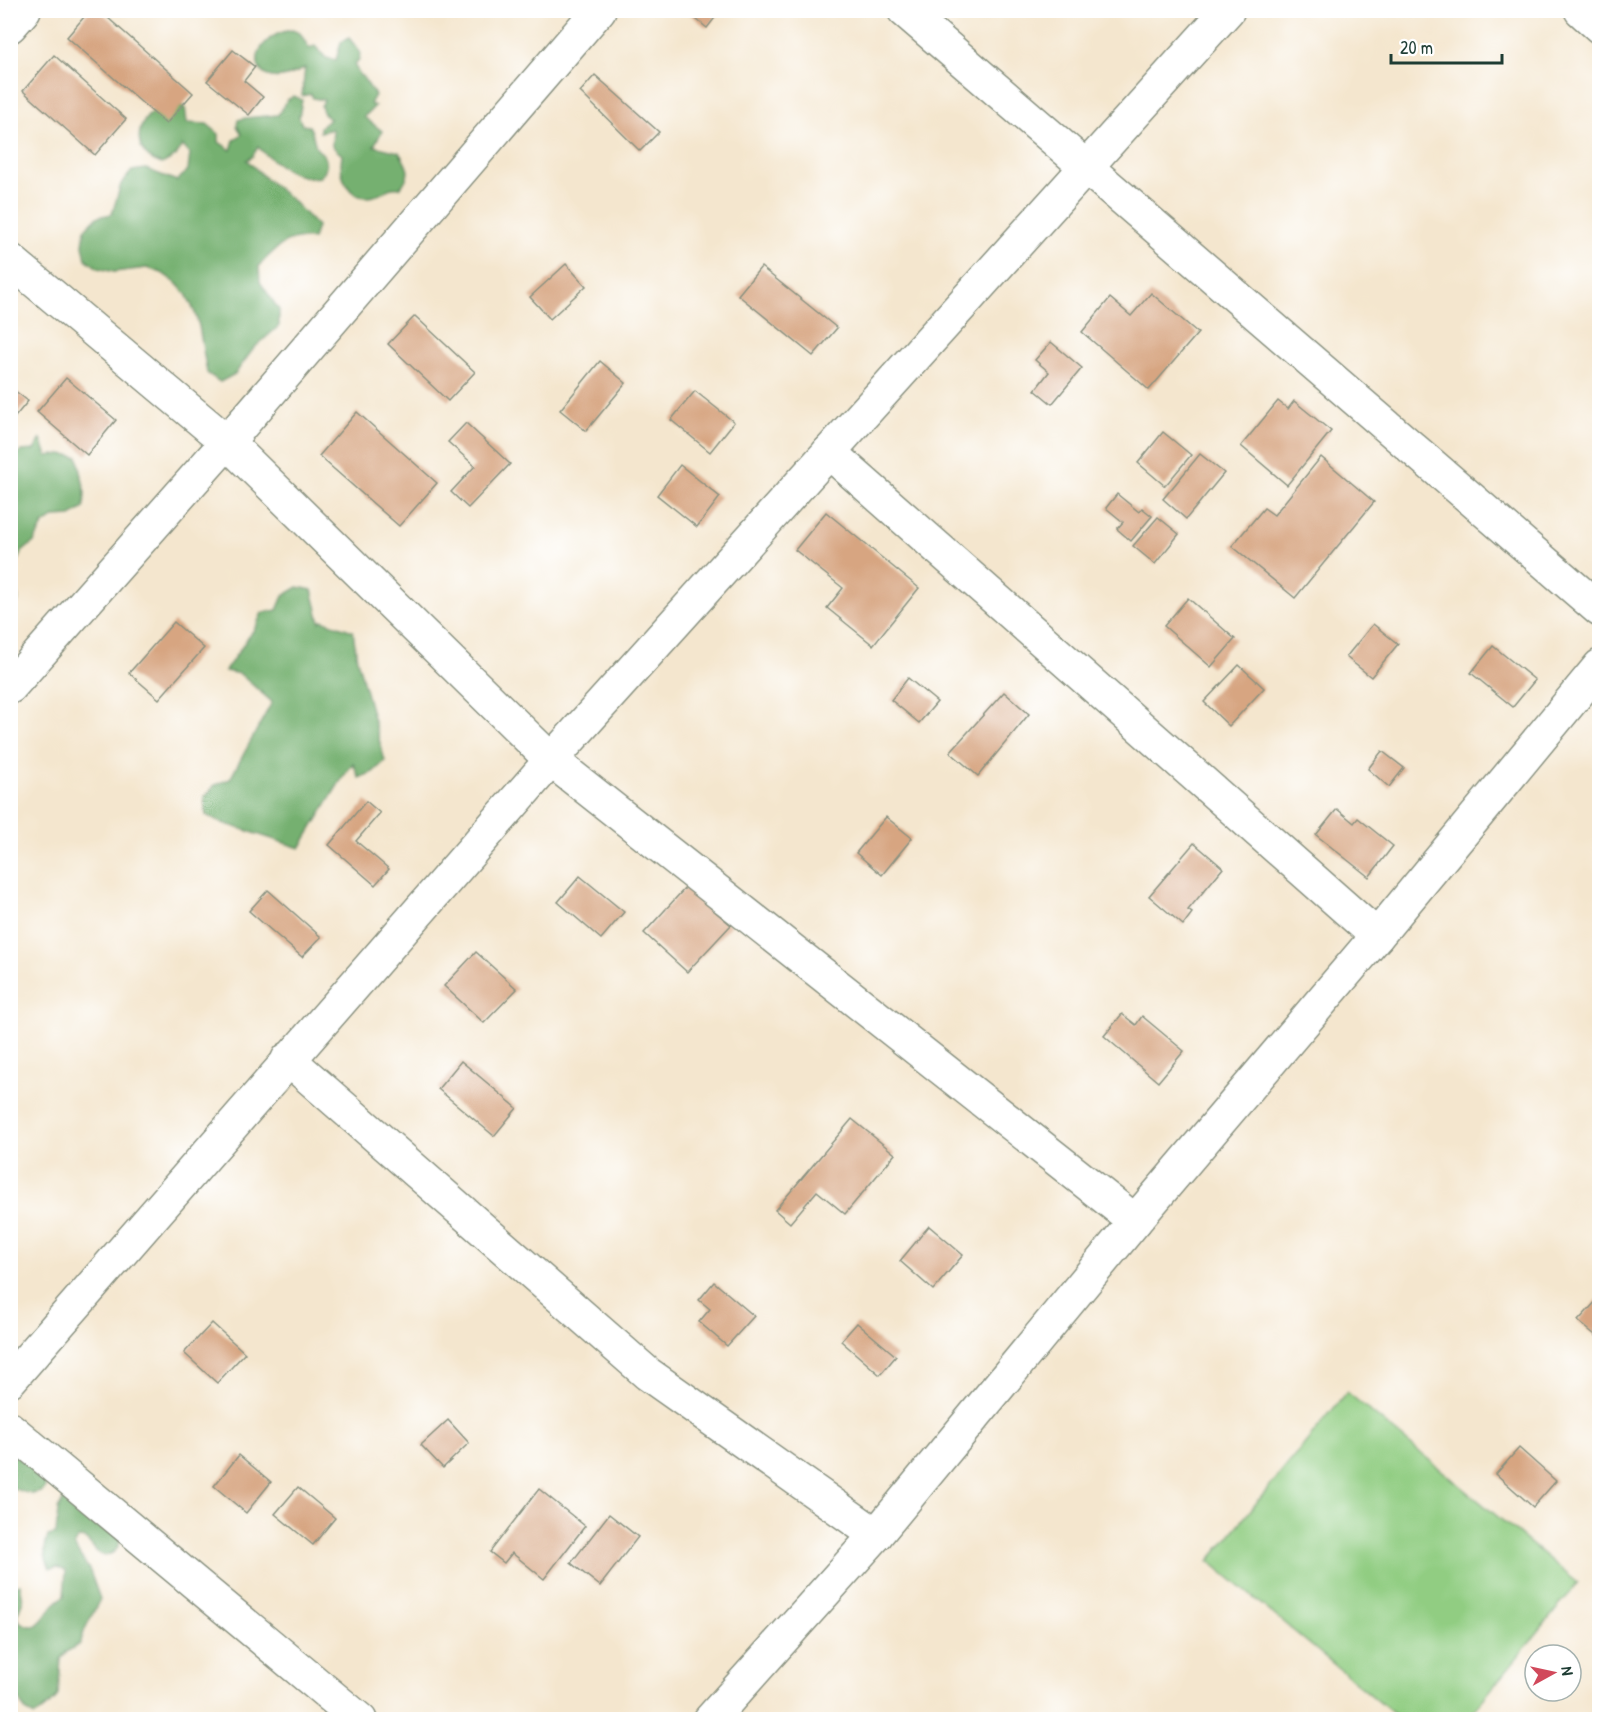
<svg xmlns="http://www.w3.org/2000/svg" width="1610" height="1730" viewBox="0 0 1610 1730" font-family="'Patrick Hand',sans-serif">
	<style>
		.green { fill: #91cd82; stroke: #58855b; stroke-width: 1.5 }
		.forest { fill: #74b070; stroke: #4a7652; stroke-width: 1.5 }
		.building { fill: #d7a581 }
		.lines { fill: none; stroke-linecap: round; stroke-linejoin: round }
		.street-casing { stroke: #8a9281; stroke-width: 36 }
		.street { stroke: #fff; stroke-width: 33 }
	</style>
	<rect width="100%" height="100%" fill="#fff"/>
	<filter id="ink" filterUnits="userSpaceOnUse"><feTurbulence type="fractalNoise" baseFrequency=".0167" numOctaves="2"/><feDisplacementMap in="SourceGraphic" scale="12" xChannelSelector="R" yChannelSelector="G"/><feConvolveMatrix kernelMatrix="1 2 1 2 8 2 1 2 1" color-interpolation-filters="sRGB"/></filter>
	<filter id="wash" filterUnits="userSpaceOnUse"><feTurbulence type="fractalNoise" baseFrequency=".008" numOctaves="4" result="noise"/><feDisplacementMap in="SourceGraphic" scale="24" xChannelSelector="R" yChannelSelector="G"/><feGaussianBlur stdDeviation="1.35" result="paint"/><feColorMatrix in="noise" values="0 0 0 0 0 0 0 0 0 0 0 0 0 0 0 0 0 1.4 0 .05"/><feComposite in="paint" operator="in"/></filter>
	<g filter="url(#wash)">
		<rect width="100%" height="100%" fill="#f4e6ce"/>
		<path class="green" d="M 1347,1392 L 1578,1583 L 1467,1719 L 1400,1719 L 1209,1561 Z"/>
		<g class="forest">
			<path d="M 292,30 L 300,33 L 309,48 L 315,46 L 326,58 L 336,60 L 341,42 L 349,38 L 360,52 L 359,60 L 354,64 L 360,76 L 362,76 L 375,95 L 370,104 L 375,106 L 364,117 L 382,131 L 374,146 L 399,152 C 408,168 413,172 400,188 C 385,186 386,194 374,196 C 348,202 338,175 342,155 L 332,146 L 333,129 L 320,132 L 320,127 L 330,119 L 324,114 L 321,106 L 324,100 L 313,98 L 311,94 L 302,96 L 305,68 C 247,101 242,37 292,30 Z"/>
			<path d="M 294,96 L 302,100 L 299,117 L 302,125 L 309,126 C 314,133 313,141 317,149 C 319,151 322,153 324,155 C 329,164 326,171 320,177 C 296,181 274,163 258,147 L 252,157 L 247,160 L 264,177 L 292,200 L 317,226 L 313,239 C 286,236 277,247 259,266 L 260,282 L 279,310 L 279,326 L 254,348 L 235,374 L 220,382 L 207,373 L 199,326 L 194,310 L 186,294 L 176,283 L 162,273 L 147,268 L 114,272 L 98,268 L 86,259 L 83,245 L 85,229 L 97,217 L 112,214 L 121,184 L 132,171 L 146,169 L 177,181 L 188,170 L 190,154 L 182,145 L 176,156 L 162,164 C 119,151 143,95 185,107 L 187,123 L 207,124 L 219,134 L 219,142 L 231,150 L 234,140 L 242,134 L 237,126 L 238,120 L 245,118 L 278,115 L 287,100 Z"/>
			<path d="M 41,439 L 47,456 L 62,454 L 78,457 L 85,492 L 84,508 L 71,516 L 55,517 L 43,525 L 34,542 L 22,552 L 15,567 L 18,601 L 11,605 L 11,452 L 14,457 L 22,451 L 34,450 Z"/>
			<path d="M 298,587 L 312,590 L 320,622 L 322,620 L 353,631 L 357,659 L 385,761 L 373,772 L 359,778 L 353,763 L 341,780 L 300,848 L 220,822 L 206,815 L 204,798 L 215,785 L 230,779 L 272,702 L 240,674 L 225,671 L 255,628 L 262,613 L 277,610 L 283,596 Z"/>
			<path d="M 10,1445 L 45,1474 L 46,1483 L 44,1490 C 31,1498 24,1491 11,1488 Z"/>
			<path d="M 67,1494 L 92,1514 L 89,1521 L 120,1533 C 120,1546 118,1553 104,1556 L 97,1552 L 86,1539 L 78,1538 L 74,1544 L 77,1551 L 90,1571 L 100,1599 L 85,1629 L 80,1644 L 66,1652 L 61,1659 L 58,1695 L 54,1701 L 35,1716 L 27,1712 L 21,1704 L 11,1681 L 10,1587 L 20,1584 L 23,1600 L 17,1615 L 20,1622 C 37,1632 40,1622 50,1610 C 53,1604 59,1600 64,1596 L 66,1571 L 58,1567 L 50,1568 C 44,1557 43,1548 48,1536 L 56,1534 L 58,1509 Z"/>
		</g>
		<g id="blocks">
			<g class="building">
				<path d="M 90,10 L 99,10 L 193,93 L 166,124 L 67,37 Z"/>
				<path d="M 685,10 L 721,10 L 707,28 Z"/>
				<path d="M 233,50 L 255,67 L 244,81 L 263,97 L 249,115 L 207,81 Z"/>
				<path d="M 54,55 L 126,119 L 95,155 L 23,91 Z"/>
				<path d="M 595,75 L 659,132 L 640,151 L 580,92 Z"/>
				<path d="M 566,264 L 586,286 L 550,319 L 530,297 Z"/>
				<path d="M 761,267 L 837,328 L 813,356 L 738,295 Z"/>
				<path d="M 1151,293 L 1198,333 L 1149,390 L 1082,332 L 1110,298 L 1131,316 Z"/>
				<path d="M 415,316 L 475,372 L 448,401 L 388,344 Z"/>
				<path d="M 1051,342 L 1082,368 L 1052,404 L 1035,390 L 1049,372 L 1035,360 Z"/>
				<path d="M 600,361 L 626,383 L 586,431 L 560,410 Z"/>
				<path d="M 66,378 L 116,420 L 87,455 L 37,412 Z"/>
				<path d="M 10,387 L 28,401 L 10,423 Z"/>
				<path d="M 695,391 L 734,422 L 710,452 L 671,420 Z"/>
				<path d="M 1278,401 L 1288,409 L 1294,401 L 1331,431 L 1287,485 L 1241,446 Z"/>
				<path d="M 357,412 L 437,483 L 399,526 L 319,456 Z"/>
				<path d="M 466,423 L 510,464 L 468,508 L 451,492 L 475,466 L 448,442 Z"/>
				<path d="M 1163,432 L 1191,455 L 1165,486 L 1138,463 Z"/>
				<path d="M 1200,454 L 1224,473 L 1186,519 L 1163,499 Z"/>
				<path d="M 1321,457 L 1374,502 L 1295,598 L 1232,546 L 1264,508 L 1274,515 Z"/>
				<path d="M 680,465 L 720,497 L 697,527 L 657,495 Z"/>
				<path d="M 1117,494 L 1139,512 L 1142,508 L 1152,516 L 1131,541 L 1117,529 L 1123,522 L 1106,508 Z"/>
				<path d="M 826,512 L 919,588 L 873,645 L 827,608 L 843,588 L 795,550 Z"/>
				<path d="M 1158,517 L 1179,534 L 1155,564 L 1133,546 Z"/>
				<path d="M 1188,598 L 1235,639 L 1211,667 L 1164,626 Z"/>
				<path d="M 174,622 L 204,648 L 159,699 L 129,673 Z"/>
				<path d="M 1373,624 L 1398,644 L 1371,677 L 1346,657 Z"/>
				<path d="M 1493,646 L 1535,680 L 1513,707 L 1471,673 Z"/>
				<path d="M 1239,665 L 1264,688 L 1229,726 L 1204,702 Z"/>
				<path d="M 908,678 L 937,702 L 919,723 L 891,700 Z"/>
				<path d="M 1004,692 L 1029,714 L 978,776 L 950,752 Z"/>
				<path d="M 1382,751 L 1404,768 L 1389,787 L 1368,769 Z"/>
				<path d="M 366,801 L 380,813 L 356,841 L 389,869 L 375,885 L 329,845 Z"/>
				<path d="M 1337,809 L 1354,823 L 1358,818 L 1393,846 L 1369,877 L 1316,835 Z"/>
				<path d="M 886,817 L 912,838 L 882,875 L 856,853 Z"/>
				<path d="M 1194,843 L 1223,868 L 1188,910 L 1192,913 L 1183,925 L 1149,896 Z"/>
				<path d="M 580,876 L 624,912 L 601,939 L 558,902 Z"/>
				<path d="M 686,887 L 731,925 L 687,972 L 644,933 Z"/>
				<path d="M 268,890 L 321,937 L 302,957 L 249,911 Z"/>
				<path d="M 476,952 L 517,989 L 484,1023 L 444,986 Z"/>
				<path d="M 1122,1014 L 1136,1025 L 1142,1016 L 1184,1051 L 1158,1082 L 1104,1036 Z"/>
				<path d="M 461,1061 L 517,1108 L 494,1136 L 438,1089 Z"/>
				<path d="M 852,1119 L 895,1154 L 845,1214 L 817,1191 L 790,1223 L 775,1210 Z"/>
				<path d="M 929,1226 L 963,1255 L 933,1290 L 900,1261 Z"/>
				<path d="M 714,1282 L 754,1316 L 727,1346 L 699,1322 L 710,1309 L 699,1300 Z"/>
				<path d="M 1600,1297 L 1600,1339 L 1578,1321 Z"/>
				<path d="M 212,1323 L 245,1353 L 217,1383 L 184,1353 Z"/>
				<path d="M 857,1323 L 896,1356 L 880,1375 L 841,1341 Z"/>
				<path d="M 448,1420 L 469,1443 L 443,1468 L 421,1445 Z"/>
				<path d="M 1519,1448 L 1556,1481 L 1533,1507 L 1496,1474 Z"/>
				<path d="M 239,1455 L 271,1482 L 246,1513 L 214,1486 Z"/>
				<path d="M 298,1487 L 335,1518 L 313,1545 L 275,1514 Z"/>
				<path d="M 539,1489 L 585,1526 L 544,1579 L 512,1553 L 504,1563 L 490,1552 Z"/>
				<path d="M 609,1514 L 638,1537 L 600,1586 L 571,1563 Z"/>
			</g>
		</g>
	</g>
	<g filter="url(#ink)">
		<use href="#blocks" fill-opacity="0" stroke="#8a9281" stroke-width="1.5"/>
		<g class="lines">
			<g class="street-casing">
				<g id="street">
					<path d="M 904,10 L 1600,610"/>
					<path d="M 1581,10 L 1600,27"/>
					<path d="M 10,26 L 24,10"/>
					<path d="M 10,260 L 227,442 L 551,760 L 1135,1221"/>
					<path d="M 829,452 L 1377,936"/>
					<path d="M 10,687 L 227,442 L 599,10"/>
					<path d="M 288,1059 L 648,1374 L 876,1535"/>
					<path d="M 10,1380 L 551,760 L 1228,10"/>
					<path d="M 10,1429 L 360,1720"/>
					<path d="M 710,1720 L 876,1535 L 1135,1221 L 1377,936 L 1600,666"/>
				</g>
			</g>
			<use href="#street" class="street"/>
		</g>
	</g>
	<rect width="1610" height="1730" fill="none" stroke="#fff" stroke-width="36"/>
	<g transform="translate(1553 1673) rotate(82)"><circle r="28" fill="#ffffff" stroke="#a5b1ae" stroke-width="1.5"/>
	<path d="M0-4.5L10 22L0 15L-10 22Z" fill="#d1495b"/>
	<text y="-9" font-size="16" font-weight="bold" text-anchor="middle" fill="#1f3d34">N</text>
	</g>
	<path d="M1391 54v9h111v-9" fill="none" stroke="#1f3d34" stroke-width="3"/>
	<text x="1400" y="54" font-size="18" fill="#1f3d34" stroke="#ffffff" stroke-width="4.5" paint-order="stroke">20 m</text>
</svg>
